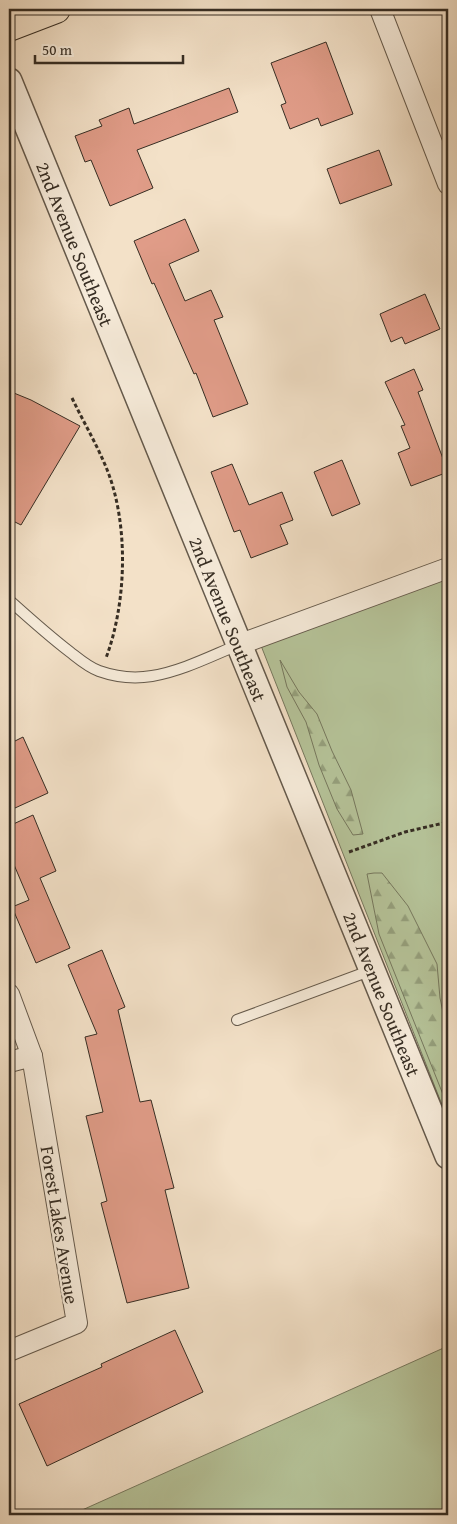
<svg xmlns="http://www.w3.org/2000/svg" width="457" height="1524" viewBox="0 0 457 1524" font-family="'Gentium Book Plus',serif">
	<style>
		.green { fill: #b6c49a; stroke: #76785e }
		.forest { fill: url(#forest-firs); stroke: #76785e }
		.building { fill: #e09c88; stroke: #362d23 }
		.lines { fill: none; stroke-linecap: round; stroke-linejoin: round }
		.service-casing { stroke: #655a4c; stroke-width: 12 }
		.minor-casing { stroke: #655a4c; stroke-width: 22 }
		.tertiary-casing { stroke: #655a4c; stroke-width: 28 }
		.primary-casing { stroke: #362d23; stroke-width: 30 }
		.path { stroke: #362d23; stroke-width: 3; stroke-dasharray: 4 2.5; stroke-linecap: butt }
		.service { stroke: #f7ecdb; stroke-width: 10 }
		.minor { stroke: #f7ecdb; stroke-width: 20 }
		.tertiary { stroke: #f7ecdb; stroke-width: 25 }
		.primary { stroke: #f3e1c8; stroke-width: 28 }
		.labels { text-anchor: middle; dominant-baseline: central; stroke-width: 4.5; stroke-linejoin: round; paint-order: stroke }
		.street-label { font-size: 19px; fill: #362d23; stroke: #f7ecdb }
	</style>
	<defs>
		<pattern id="forest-firs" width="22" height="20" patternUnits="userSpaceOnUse" patternTransform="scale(1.25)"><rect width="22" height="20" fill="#b6c49a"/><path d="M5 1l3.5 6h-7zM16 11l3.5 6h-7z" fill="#95a07d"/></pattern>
	</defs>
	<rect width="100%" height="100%" fill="#f3e1c8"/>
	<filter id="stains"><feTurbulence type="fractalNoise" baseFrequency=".004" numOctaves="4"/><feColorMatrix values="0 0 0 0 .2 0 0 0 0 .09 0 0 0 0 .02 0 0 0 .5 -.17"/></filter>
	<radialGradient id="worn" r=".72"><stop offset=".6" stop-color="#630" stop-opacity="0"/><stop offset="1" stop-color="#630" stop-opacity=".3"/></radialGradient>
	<g class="green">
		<path d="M 448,570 L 448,1120 L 258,638 Z"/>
		<path d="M 448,1346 L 448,1515 L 71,1515 Z"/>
	</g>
	<g class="forest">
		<path d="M 280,660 L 299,692 L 317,714 L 332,751 L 351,790 L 363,834 L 353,835 L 337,809 L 319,765 L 306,722 L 287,687 Z"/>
		<path d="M 374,873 L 382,873 L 408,906 L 437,964 L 440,998 L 448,1036 L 448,1107 L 379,934 L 367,874 Z"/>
	</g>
	<g class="building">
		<path d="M 326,42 L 353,114 L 321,126 L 318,118 L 290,129 L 281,105 L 286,103 L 271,63 Z"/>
		<path d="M 229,88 L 238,112 L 137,150 L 153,188 L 110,206 L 91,160 L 85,162 L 75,136 L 102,126 L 99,120 L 129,108 L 134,124 Z"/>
		<path d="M 379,150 L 392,185 L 340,204 L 327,169 Z"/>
		<path d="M 185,219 L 199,251 L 169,264 L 185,301 L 211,290 L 223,317 L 214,320 L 248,404 L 213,417 L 196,373 L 194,374 L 154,283 L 152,284 L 134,241 Z"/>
		<path d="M 425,294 L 440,329 L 405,344 L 402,337 L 391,342 L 380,314 Z"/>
		<path d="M 414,369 L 423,390 L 418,392 L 448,472 L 411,486 L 398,453 L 410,448 L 401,426 L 405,425 L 385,382 Z"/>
		<path d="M 9,391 L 31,400 L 80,426 L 21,525 L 9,519 Z"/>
		<path d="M 342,460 L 360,504 L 332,516 L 314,472 Z"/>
		<path d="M 232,464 L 249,505 L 282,492 L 293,520 L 280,525 L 288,544 L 251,558 L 240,530 L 234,532 L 211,472 Z"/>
		<path d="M 23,737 L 48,793 L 15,808 L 9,794 L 9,744 Z"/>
		<path d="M 33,815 L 56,871 L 40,878 L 70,948 L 36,963 L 12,907 L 29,900 L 9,853 L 9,826 Z"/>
		<path d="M 102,950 L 125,1007 L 118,1010 L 140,1102 L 151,1100 L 174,1188 L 165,1190 L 189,1288 L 127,1303 L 101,1203 L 107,1201 L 86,1116 L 103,1112 L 85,1037 L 97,1034 L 68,965 Z"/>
		<path d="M 175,1330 L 203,1392 L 47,1466 L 19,1404 L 102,1367 L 101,1364 Z"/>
	</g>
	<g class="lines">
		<g class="service-casing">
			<g id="service">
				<path d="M 9,600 C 29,618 49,636 70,652 C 79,659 88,667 99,671 C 116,677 134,679 152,676 C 182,671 211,656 238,645"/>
				<path d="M 237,1020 L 372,970"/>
			</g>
		</g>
		<g class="minor-casing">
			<g id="minor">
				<path d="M 380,9 L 448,184"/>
				<path d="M 238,645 L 448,568"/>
				<path d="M 9,994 L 32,1056 L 77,1323 L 9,1351"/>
				<path d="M 9,1062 L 32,1056"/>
			</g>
		</g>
		<g class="tertiary-casing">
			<path id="tertiary" d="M 9,81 L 448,1156"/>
		</g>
		<g class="primary-casing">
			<path id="primary" d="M 9,27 L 56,9"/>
		</g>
		<g class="path">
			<path d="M 72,398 C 83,421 96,443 106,467 C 129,522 127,602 106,658"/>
			<path d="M 349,852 L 405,832 L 448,822"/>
		</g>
		<use href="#service" class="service"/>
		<use href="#minor" class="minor"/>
		<use href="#tertiary" class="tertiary"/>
		<use href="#primary" class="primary"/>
	</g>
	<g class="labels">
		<g class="street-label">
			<text transform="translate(75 244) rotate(68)">2nd Avenue Southeast</text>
			<text transform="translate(228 619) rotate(68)">2nd Avenue Southeast</text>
			<text transform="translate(382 994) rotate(68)">2nd Avenue Southeast</text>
			<text transform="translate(60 1225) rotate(81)">Forest Lakes Avenue</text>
		</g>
	</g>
	<rect width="457" height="1524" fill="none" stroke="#f3e1c8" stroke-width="30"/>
	<rect x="10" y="10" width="437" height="1504" fill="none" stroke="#362d23" stroke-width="2.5"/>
	<rect x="15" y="15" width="427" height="1494" fill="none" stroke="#362d23"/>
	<path d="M35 55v8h148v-8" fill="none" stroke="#362d23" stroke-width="2.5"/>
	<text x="42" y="55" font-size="15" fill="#362d23" stroke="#f7ecdb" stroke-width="4" paint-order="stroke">50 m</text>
	<rect width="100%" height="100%" filter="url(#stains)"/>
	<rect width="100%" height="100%" fill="url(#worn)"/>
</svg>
